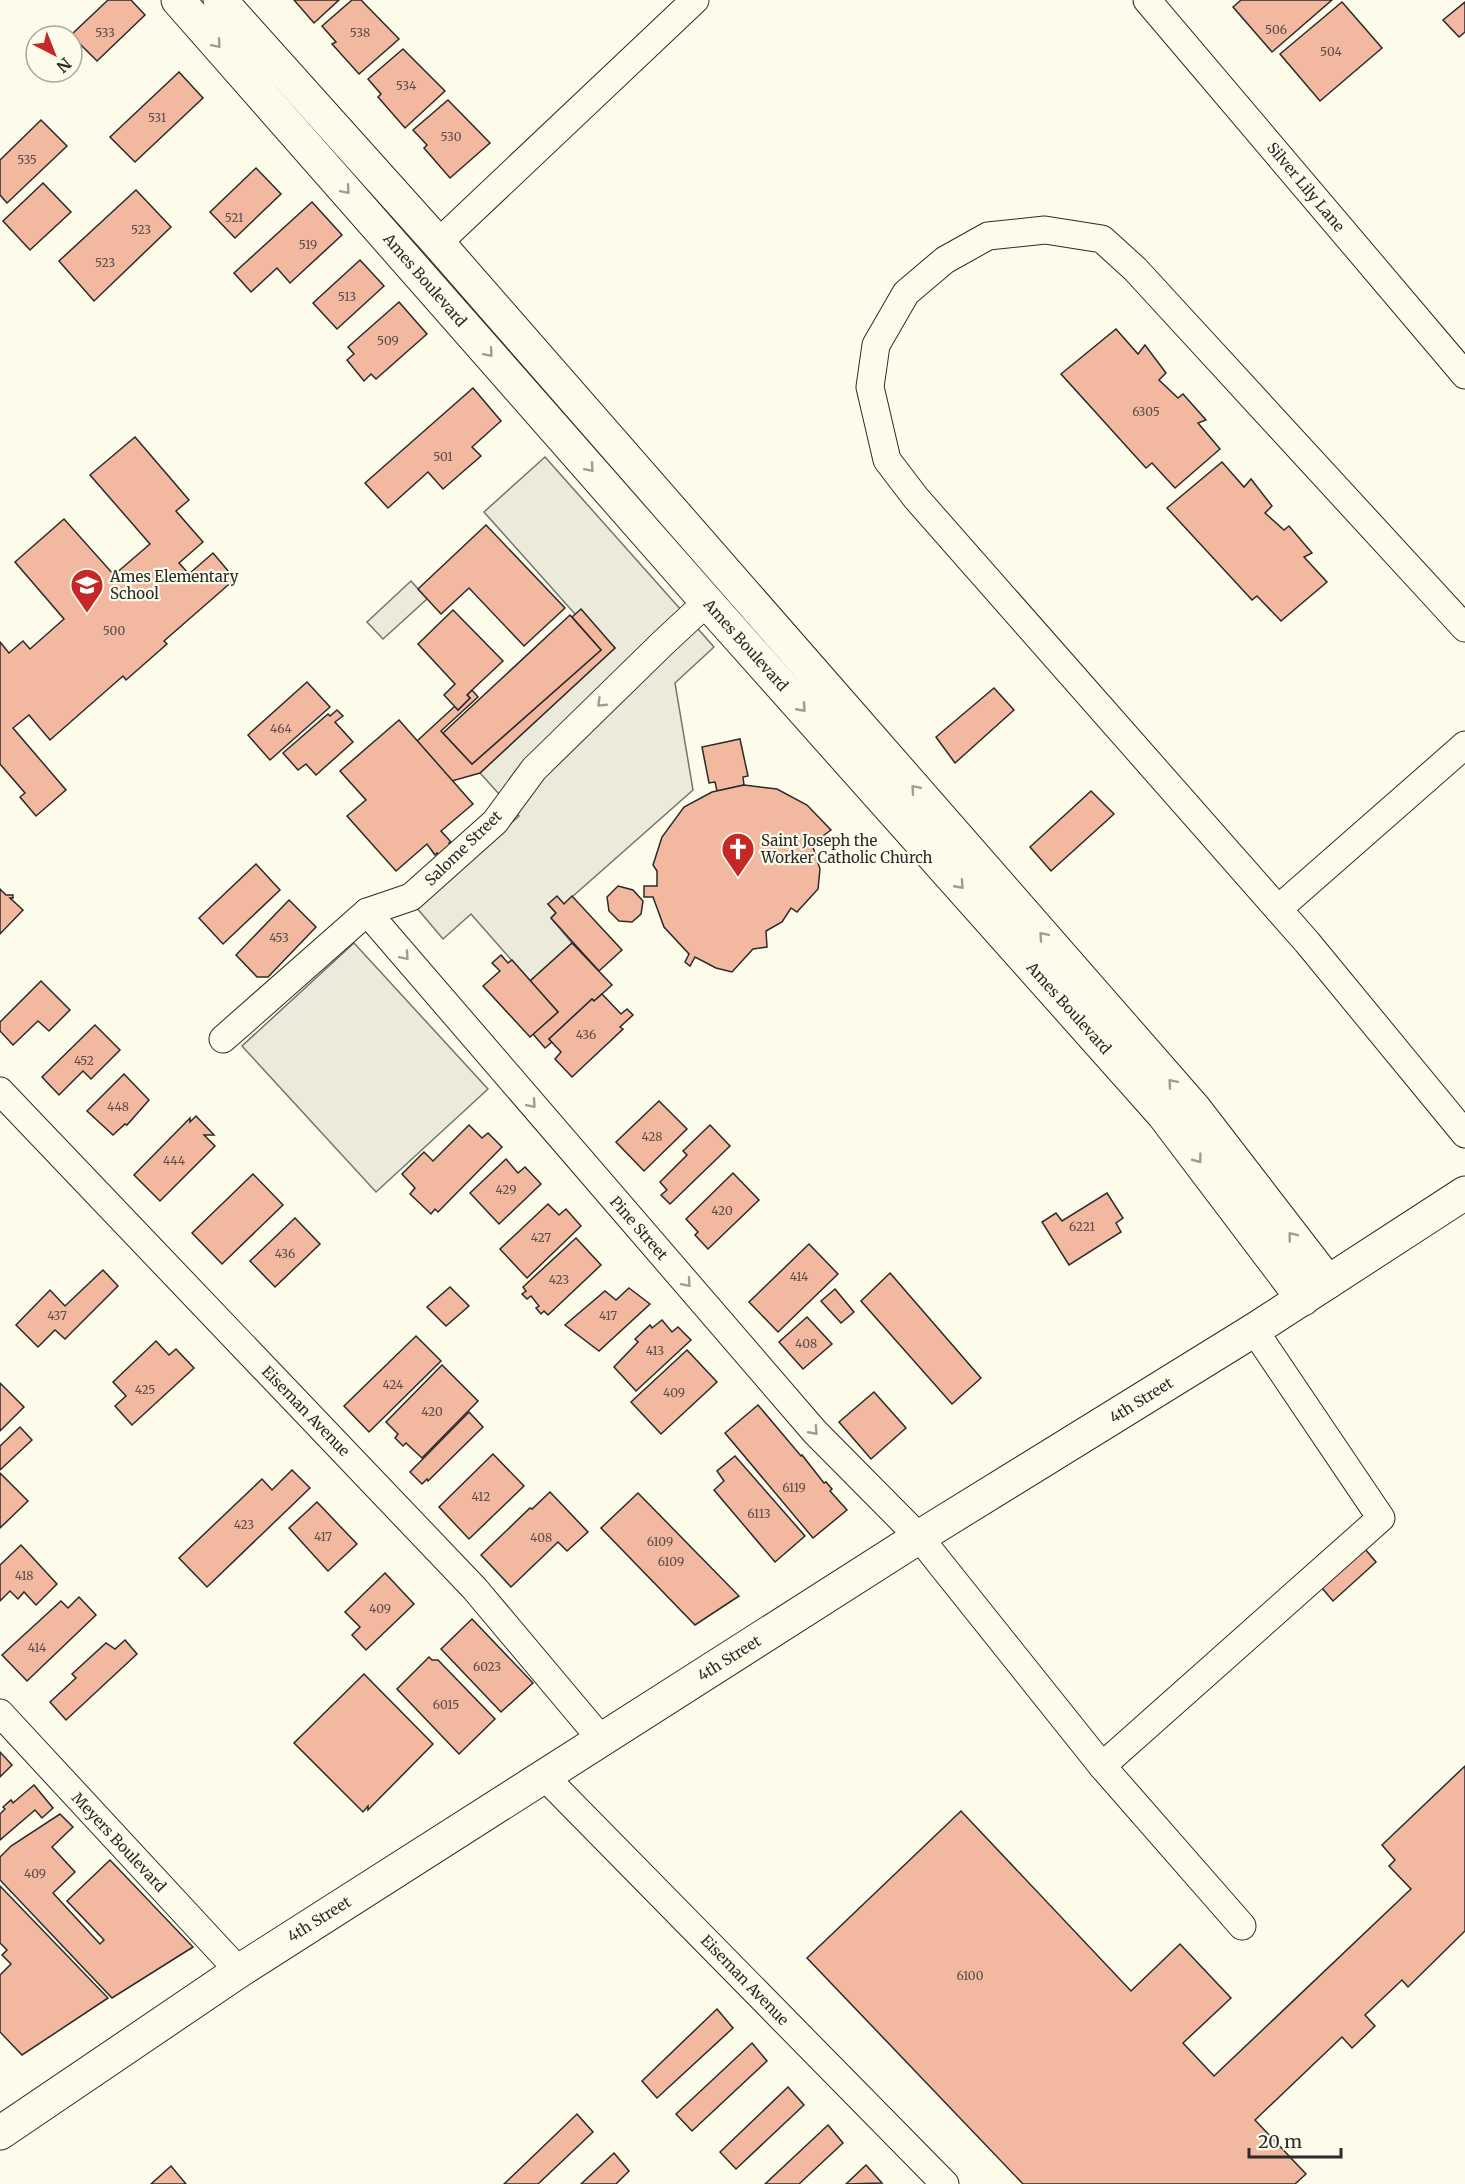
<svg xmlns="http://www.w3.org/2000/svg" width="1465" height="2184" viewBox="0 0 1465 2184" font-family="Merriweather,serif">
	<style>
		.parking { fill: #eceadb; stroke: #74746e; stroke-width: 1.5 }
		.building { fill: #f2b8a0; stroke: #2b2b2b; stroke-width: 1.5 }
		.lines { fill: none; stroke-linecap: round; stroke-linejoin: round }
		.minor-casing { stroke: #2b2b2b; stroke-width: 29 }
		.tertiary-casing { stroke: #2b2b2b; stroke-width: 35 }
		.secondary-casing { stroke: #2b2b2b; stroke-width: 35 }
		.minor { stroke: #fdfbea; stroke-width: 27 }
		.tertiary { stroke: #fdfbea; stroke-width: 33 }
		.secondary { stroke: #fdfbea; stroke-width: 33 }
		.oneway { stroke: #9e9d94 }
		.labels { text-anchor: middle; dominant-baseline: central; stroke-width: 4.5; stroke-linejoin: round; paint-order: stroke }
		.number-label { font-size: 12px; fill: #5d4e48 }
		.street-label { font-size: 15px; fill: #2b2b2b; stroke: #fdfbea }
		.poi-label { font-size: 15px; fill: #2b2b2b; stroke: #fdfbea; text-anchor: start }
	</style>
	<rect width="100%" height="100%" fill="#fdfbea"/>
	<g class="parking">
		<path d="M 545,457 L 714,647 L 675,683 L 693,790 L 564,904 L 548,904 L 556,913 L 551,918 L 572,943 L 530,981 L 471,914 L 443,939 L 416,907 L 519,816 L 480,773 L 615,648 L 575,614 L 484,512 Z"/>
		<path d="M 411,581 L 427,599 L 383,639 L 367,622 Z"/>
		<path d="M 354,943 L 488,1089 L 376,1192 L 242,1046 Z"/>
	</g>
	<g class="building">
		<path d="M 108,0 L 131,0 L 145,15 L 97,61 L 71,35 Z"/>
		<path d="M 294,0 L 339,0 L 314,23 Z"/>
		<path d="M 352,0 L 361,0 L 399,39 L 359,74 L 332,44 L 336,42 L 322,26 Z"/>
		<path d="M 1241,0 L 1332,0 L 1272,52 L 1233,7 Z"/>
		<path d="M 1342,2 L 1382,48 L 1320,101 L 1280,54 Z"/>
		<path d="M 1465,2 L 1465,32 L 1459,37 L 1443,20 Z"/>
		<path d="M 403,49 L 445,91 L 405,128 L 378,97 L 381,94 L 368,79 Z"/>
		<path d="M 179,72 L 203,98 L 135,162 L 110,137 Z"/>
		<path d="M 448,100 L 490,143 L 450,178 L 424,148 L 427,145 L 413,130 Z"/>
		<path d="M 41,120 L 67,146 L 7,203 L 0,195 L 0,160 Z"/>
		<path d="M 256,168 L 281,194 L 235,238 L 210,212 Z"/>
		<path d="M 43,183 L 71,212 L 30,250 L 3,221 Z"/>
		<path d="M 136,190 L 171,227 L 94,301 L 59,261 Z"/>
		<path d="M 312,202 L 342,235 L 290,283 L 277,268 L 251,292 L 234,273 Z"/>
		<path d="M 360,260 L 384,286 L 337,329 L 313,303 Z"/>
		<path d="M 399,302 L 427,334 L 376,379 L 371,374 L 364,381 L 347,360 L 354,354 L 348,347 Z"/>
		<path d="M 1116,329 L 1138,354 L 1145,345 L 1166,373 L 1159,380 L 1178,398 L 1183,394 L 1206,420 L 1198,423 L 1220,449 L 1175,488 L 1152,463 L 1146,468 L 1061,374 Z"/>
		<path d="M 473,388 L 501,421 L 472,447 L 481,456 L 443,489 L 428,472 L 388,508 L 365,483 Z"/>
		<path d="M 135,437 L 189,500 L 176,511 L 203,542 L 179,563 L 189,574 L 213,553 L 235,579 L 164,641 L 167,644 L 126,680 L 123,676 L 50,740 L 29,715 L 13,728 L 66,790 L 36,816 L 20,797 L 25,793 L 0,764 L 0,642 L 9,653 L 23,641 L 30,649 L 64,619 L 15,562 L 64,519 L 114,575 L 150,544 L 90,475 Z"/>
		<path d="M 1222,462 L 1244,487 L 1251,479 L 1272,506 L 1265,513 L 1284,530 L 1289,526 L 1312,553 L 1304,557 L 1327,582 L 1281,621 L 1257,596 L 1252,600 L 1167,508 Z"/>
		<path d="M 486,525 L 565,608 L 524,646 L 469,588 L 441,614 L 418,589 Z"/>
		<path d="M 581,609 L 615,648 L 480,773 L 452,781 L 417,741 L 455,706 L 458,710 L 470,698 L 467,695 L 472,690 L 478,697 L 441,731 L 472,764 L 601,650 L 572,617 Z"/>
		<path d="M 453,610 L 503,661 L 472,690 L 467,695 L 470,698 L 458,710 L 444,695 L 455,684 L 418,644 Z"/>
		<path d="M 570,615 L 601,650 L 472,764 L 443,733 Z"/>
		<path d="M 307,682 L 330,707 L 270,760 L 248,735 Z"/>
		<path d="M 994,688 L 1014,710 L 955,763 L 936,737 Z"/>
		<path d="M 337,710 L 343,716 L 335,722 L 353,742 L 316,775 L 306,764 L 298,770 L 283,753 L 328,714 L 330,716 Z"/>
		<path d="M 399,720 L 473,804 L 441,831 L 451,842 L 449,843 L 452,846 L 440,857 L 437,853 L 435,855 L 427,844 L 396,871 L 347,816 L 366,800 L 340,771 Z"/>
		<path d="M 740,739 L 748,776 L 743,777 L 744,785 L 717,791 L 715,782 L 709,783 L 702,747 Z"/>
		<path d="M 744,785 L 777,789 L 807,805 L 831,830 L 812,844 L 820,869 L 818,889 L 797,912 L 791,908 L 782,922 L 766,931 L 767,947 L 753,949 L 732,972 L 716,968 L 695,957 L 690,966 L 685,962 L 689,954 L 664,927 L 653,897 L 644,897 L 644,886 L 657,886 L 657,871 L 653,865 L 662,837 L 684,807 L 712,792 Z"/>
		<path d="M 1091,791 L 1114,814 L 1051,871 L 1030,847 Z"/>
		<path d="M 256,864 L 280,890 L 223,944 L 199,918 Z"/>
		<path d="M 618,886 L 633,890 L 643,901 L 641,914 L 632,922 L 619,921 L 609,911 L 607,897 Z"/>
		<path d="M 0,889 L 6,895 L 13,895 L 13,898 L 10,898 L 23,910 L 0,934 Z"/>
		<path d="M 557,896 L 564,904 L 572,896 L 622,950 L 599,971 L 551,918 L 556,913 L 548,904 Z"/>
		<path d="M 289,900 L 316,927 L 268,977 L 257,977 L 236,955 Z"/>
		<path d="M 572,943 L 612,985 L 594,1001 L 592,999 L 549,1039 L 552,1042 L 545,1048 L 533,1034 L 558,1012 L 530,981 Z"/>
		<path d="M 501,955 L 508,963 L 512,960 L 558,1012 L 530,1037 L 483,986 L 500,971 L 492,963 Z"/>
		<path d="M 41,981 L 70,1010 L 49,1031 L 38,1021 L 13,1045 L 0,1031 L 0,1022 Z"/>
		<path d="M 602,994 L 621,1014 L 627,1009 L 633,1015 L 620,1027 L 623,1029 L 572,1077 L 555,1059 L 561,1052 L 549,1039 L 592,999 L 594,1001 Z"/>
		<path d="M 95,1025 L 120,1050 L 91,1079 L 83,1071 L 59,1095 L 42,1077 Z"/>
		<path d="M 124,1074 L 149,1100 L 127,1125 L 125,1124 L 113,1135 L 87,1111 Z"/>
		<path d="M 659,1101 L 687,1129 L 644,1171 L 616,1142 Z"/>
		<path d="M 196,1116 L 214,1135 L 204,1135 L 215,1146 L 160,1201 L 134,1175 L 190,1118 L 190,1122 Z"/>
		<path d="M 469,1125 L 482,1138 L 488,1133 L 502,1147 L 438,1212 L 435,1209 L 431,1214 L 410,1194 L 415,1188 L 402,1174 L 424,1152 L 433,1161 Z"/>
		<path d="M 710,1125 L 730,1146 L 670,1204 L 661,1195 L 667,1190 L 660,1182 L 687,1155 L 683,1151 Z"/>
		<path d="M 506,1159 L 518,1173 L 525,1167 L 541,1184 L 499,1224 L 470,1193 Z"/>
		<path d="M 733,1173 L 759,1200 L 708,1249 L 695,1235 L 698,1232 L 686,1219 Z"/>
		<path d="M 253,1174 L 283,1205 L 222,1264 L 192,1233 Z"/>
		<path d="M 1107,1193 L 1123,1218 L 1116,1223 L 1121,1232 L 1069,1265 L 1042,1222 L 1056,1213 L 1062,1221 Z"/>
		<path d="M 548,1204 L 559,1215 L 566,1209 L 581,1226 L 527,1278 L 500,1249 Z"/>
		<path d="M 295,1218 L 320,1244 L 275,1287 L 250,1261 Z"/>
		<path d="M 576,1238 L 601,1265 L 548,1315 L 544,1311 L 541,1314 L 536,1308 L 539,1306 L 531,1296 L 527,1299 L 522,1294 L 526,1291 L 523,1287 Z"/>
		<path d="M 809,1244 L 838,1274 L 778,1332 L 749,1302 Z"/>
		<path d="M 103,1270 L 118,1286 L 65,1339 L 55,1330 L 38,1347 L 16,1325 L 50,1290 L 65,1306 Z"/>
		<path d="M 890,1273 L 981,1378 L 952,1404 L 861,1301 Z"/>
		<path d="M 450,1287 L 469,1306 L 446,1326 L 427,1307 Z"/>
		<path d="M 629,1288 L 650,1304 L 599,1351 L 565,1325 L 605,1291 L 616,1300 Z"/>
		<path d="M 835,1289 L 854,1312 L 841,1323 L 821,1301 Z"/>
		<path d="M 807,1317 L 832,1344 L 803,1369 L 779,1342 Z"/>
		<path d="M 662,1320 L 672,1332 L 678,1327 L 691,1340 L 636,1391 L 614,1367 L 638,1342 L 635,1339 L 650,1325 L 652,1328 Z"/>
		<path d="M 416,1336 L 441,1361 L 369,1432 L 344,1406 Z"/>
		<path d="M 156,1341 L 169,1355 L 176,1349 L 194,1368 L 132,1425 L 115,1406 L 126,1396 L 113,1382 Z"/>
		<path d="M 687,1350 L 717,1382 L 661,1434 L 631,1402 Z"/>
		<path d="M 442,1365 L 478,1401 L 422,1458 L 406,1443 L 403,1446 L 395,1438 L 398,1434 L 386,1422 Z"/>
		<path d="M 0,1383 L 24,1407 L 0,1431 Z"/>
		<path d="M 874,1392 L 906,1428 L 871,1459 L 839,1422 Z"/>
		<path d="M 758,1405 L 801,1456 L 802,1455 L 824,1483 L 826,1482 L 832,1489 L 830,1491 L 847,1510 L 813,1538 L 725,1433 Z"/>
		<path d="M 469,1412 L 483,1427 L 428,1481 L 427,1479 L 422,1484 L 410,1472 Z"/>
		<path d="M 20,1427 L 32,1440 L 0,1470 L 0,1446 Z"/>
		<path d="M 493,1454 L 524,1486 L 469,1539 L 439,1507 Z"/>
		<path d="M 735,1456 L 805,1536 L 775,1562 L 714,1490 L 724,1481 L 717,1471 Z"/>
		<path d="M 292,1470 L 310,1488 L 207,1587 L 179,1558 L 262,1479 L 272,1490 Z"/>
		<path d="M 0,1473 L 28,1501 L 0,1528 Z"/>
		<path d="M 550,1492 L 588,1532 L 567,1551 L 558,1542 L 511,1587 L 481,1555 L 530,1508 L 532,1509 Z"/>
		<path d="M 638,1493 L 739,1596 L 695,1625 L 601,1528 Z"/>
		<path d="M 317,1502 L 357,1544 L 328,1571 L 289,1528 Z"/>
		<path d="M 21,1545 L 57,1584 L 36,1605 L 24,1592 L 18,1599 L 10,1591 L 0,1601 L 0,1565 Z"/>
		<path d="M 1365,1549 L 1376,1562 L 1333,1601 L 1322,1588 Z"/>
		<path d="M 385,1573 L 414,1604 L 366,1650 L 352,1635 L 360,1627 L 345,1612 Z"/>
		<path d="M 79,1597 L 96,1615 L 27,1681 L 2,1655 L 61,1601 L 68,1608 Z"/>
		<path d="M 472,1619 L 533,1683 L 501,1712 L 441,1649 Z"/>
		<path d="M 125,1640 L 137,1654 L 66,1720 L 50,1702 L 76,1678 L 72,1674 L 106,1643 L 115,1649 Z"/>
		<path d="M 429,1657 L 432,1660 L 438,1660 L 495,1719 L 459,1754 L 397,1689 Z"/>
		<path d="M 364,1674 L 433,1744 L 368,1810 L 368,1806 L 363,1812 L 294,1743 Z"/>
		<path d="M 0,1752 L 12,1765 L 0,1777 Z"/>
		<path d="M 1465,1766 L 1465,1931 L 1408,1987 L 1402,1980 L 1365,2015 L 1375,2026 L 1352,2048 L 1342,2037 L 1255,2120 L 1306,2174 L 1295,2184 L 1023,2184 L 807,1958 L 961,1811 L 1131,1991 L 1180,1944 L 1231,1998 L 1183,2043 L 1214,2076 L 1411,1889 L 1389,1866 L 1395,1860 L 1382,1845 Z"/>
		<path d="M 34,1785 L 53,1808 L 42,1818 L 35,1810 L 0,1840 L 0,1814 L 5,1809 L 3,1807 L 11,1800 L 13,1803 Z"/>
		<path d="M 60,1814 L 73,1827 L 52,1847 L 75,1872 L 53,1893 L 100,1944 L 104,1940 L 67,1901 L 110,1860 L 193,1947 L 112,1998 L 0,1880 L 0,1857 L 11,1846 Z"/>
		<path d="M 0,1886 L 108,1998 L 22,2055 L 0,2032 L 0,1975 L 11,1964 L 2,1955 L 7,1950 L 0,1943 Z"/>
		<path d="M 717,2009 L 733,2028 L 657,2098 L 642,2081 Z"/>
		<path d="M 752,2043 L 767,2061 L 692,2131 L 676,2114 Z"/>
		<path d="M 788,2087 L 804,2105 L 736,2169 L 720,2152 Z"/>
		<path d="M 577,2114 L 593,2132 L 538,2184 L 504,2184 Z"/>
		<path d="M 828,2125 L 843,2143 L 799,2184 L 765,2184 Z"/>
		<path d="M 614,2153 L 629,2171 L 616,2184 L 581,2184 Z"/>
		<path d="M 866,2165 L 882,2183 L 846,2184 Z"/>
		<path d="M 171,2166 L 186,2184 L 151,2184 Z"/>
	</g>
	<g class="lines">
		<g class="minor-casing">
			<g id="minor">
				<path d="M 1147,0 L 1465,375"/>
				<path d="M 438,243 L 695,0"/>
				<path d="M 1465,628 L 1135,269 L 1102,239 L 1045,230 L 988,236 L 945,260 L 906,293 L 876,345 L 870,387 L 887,460 L 916,498 L 1307,942 L 1465,1134"/>
				<path d="M 1278,909 L 1465,745"/>
				<path d="M 367,912 L 815,1432 L 919,1537 L 1102,1766 L 1242,1926"/>
				<path d="M 223,1039 L 367,912 L 411,897 L 495,822 L 534,769 L 664,642 L 707,602"/>
				<path d="M 0,1091 L 475,1589 L 601,1739"/>
				<path d="M 0,1713 L 239,1971"/>
				<path d="M 1102,1766 L 1381,1518 L 1254,1330"/>
				<path d="M 544,1776 L 945,2184"/>
			</g>
		</g>
		<g class="tertiary-casing">
			<g id="tertiary">
				<path d="M 178,0 L 707,602 L 1163,1114 L 1303,1299"/>
				<path d="M 220,0 L 438,243 L 1194,1108 L 1328,1282"/>
			</g>
		</g>
		<g class="secondary-casing">
			<path id="secondary" d="M 0,2133 L 239,1971 L 919,1537 L 1254,1330 L 1465,1193"/>
		</g>
		<use href="#minor" class="minor"/>
		<use href="#tertiary" class="tertiary"/>
		<use href="#secondary" class="secondary"/>
	</g>
	<defs><path id="oneway-chevron" d="M-2-3.5L2.5 0L-2 3.5" fill="none" stroke-width="1.6" stroke-linecap="round" stroke-linejoin="round" transform="scale(1.5)"/></defs>
	<g class="oneway">
		<use href="#oneway-chevron" transform="translate(217 44) rotate(49)"/>
		<use href="#oneway-chevron" transform="translate(346 190) rotate(49)"/>
		<use href="#oneway-chevron" transform="translate(489 353) rotate(49)"/>
		<use href="#oneway-chevron" transform="translate(590 468) rotate(49)"/>
		<use href="#oneway-chevron" transform="translate(601 703) rotate(136)"/>
		<use href="#oneway-chevron" transform="translate(802 708) rotate(48)"/>
		<use href="#oneway-chevron" transform="translate(915 789) rotate(-131)"/>
		<use href="#oneway-chevron" transform="translate(960 885) rotate(48)"/>
		<use href="#oneway-chevron" transform="translate(1043 936) rotate(-131)"/>
		<use href="#oneway-chevron" transform="translate(405 956) rotate(49)"/>
		<use href="#oneway-chevron" transform="translate(1172 1083) rotate(-131)"/>
		<use href="#oneway-chevron" transform="translate(532 1104) rotate(49)"/>
		<use href="#oneway-chevron" transform="translate(1198 1159) rotate(53)"/>
		<use href="#oneway-chevron" transform="translate(1292 1236) rotate(-128)"/>
		<use href="#oneway-chevron" transform="translate(687 1283) rotate(49)"/>
		<use href="#oneway-chevron" transform="translate(814 1431) rotate(48)"/>
	</g>
	<defs>
		<g id="school-pin" transform="scale(1.725)"><path d="M0 17L-7.5 6A9.5 9.5 0 1 1 7.5 6Z" fill="#c62828" stroke="#fdfbea"/><path d="M0-5L7-2L0 1L-7-2ZM-4 1L0 2.5L4 1V4Q0 6-4 4Z" fill="#fff"/></g>
		<g id="church-pin" transform="scale(1.725)"><path d="M0 17L-7.5 6A9.5 9.5 0 1 1 7.5 6Z" fill="#c62828" stroke="#fdfbea"/><path d="M-1.2-6h2.4v3.5h3.3v2.4h-3.3V6h-2.4V-.1h-3.3v-2.4h3.3Z" fill="#fff"/></g>
	</defs>
	<g fill-rule="evenodd">
		<use href="#school-pin" x="87" y="585"/>
		<use href="#church-pin" x="738" y="849"/>
	</g>
	<g class="labels">
		<g class="number-label">
			<text x="1276" y="29">506</text>
			<text x="105" y="32">533</text>
			<text x="360" y="32">538</text>
			<text x="1331" y="51">504</text>
			<text x="406" y="85">534</text>
			<text x="157" y="117">531</text>
			<text x="451" y="136">530</text>
			<text x="27" y="159">535</text>
			<text x="234" y="217">521</text>
			<text x="141" y="229">523</text>
			<text x="308" y="244">519</text>
			<text x="105" y="262">523</text>
			<text x="347" y="296">513</text>
			<text x="388" y="340">509</text>
			<text x="1146" y="411">6305</text>
			<text x="443" y="456">501</text>
			<text x="114" y="630">500</text>
			<text x="281" y="728">464</text>
			<text x="279" y="937">453</text>
			<text x="586" y="1034">436</text>
			<text x="84" y="1060">452</text>
			<text x="118" y="1106">448</text>
			<text x="652" y="1136">428</text>
			<text x="174" y="1160">444</text>
			<text x="506" y="1189">429</text>
			<text x="722" y="1210">420</text>
			<text x="1082" y="1226">6221</text>
			<text x="541" y="1237">427</text>
			<text x="285" y="1253">436</text>
			<text x="799" y="1276">414</text>
			<text x="559" y="1279">423</text>
			<text x="57" y="1315">437</text>
			<text x="608" y="1315">417</text>
			<text x="806" y="1343">408</text>
			<text x="655" y="1350">413</text>
			<text x="393" y="1384">424</text>
			<text x="145" y="1389">425</text>
			<text x="674" y="1392">409</text>
			<text x="432" y="1411">420</text>
			<text x="794" y="1487">6119</text>
			<text x="481" y="1496">412</text>
			<text x="759" y="1513">6113</text>
			<text x="244" y="1524">423</text>
			<text x="323" y="1536">417</text>
			<text x="541" y="1537">408</text>
			<text x="660" y="1541">6109</text>
			<text x="671" y="1561">6109</text>
			<text x="24" y="1575">418</text>
			<text x="380" y="1608">409</text>
			<text x="37" y="1647">414</text>
			<text x="487" y="1666">6023</text>
			<text x="446" y="1704">6015</text>
			<text x="35" y="1873">409</text>
			<text x="970" y="1975">6100</text>
		</g>
		<g class="street-label">
			<text transform="translate(1306 187) rotate(50)">Silver Lily Lane</text>
			<text transform="translate(425 280) rotate(49)">Ames Boulevard</text>
			<text transform="translate(746 645) rotate(48)">Ames Boulevard</text>
			<text transform="translate(463 848) rotate(-44)">Salome Street</text>
			<text transform="translate(1069 1008) rotate(48)">Ames Boulevard</text>
			<text transform="translate(639 1228) rotate(49)">Pine Street</text>
			<text transform="translate(1141 1400) rotate(-32)">4th Street</text>
			<text transform="translate(306 1411) rotate(46)">Eiseman Avenue</text>
			<text transform="translate(729 1658) rotate(-32)">4th Street</text>
			<text transform="translate(119 1842) rotate(47)">Meyers Boulevard</text>
			<text transform="translate(319 1919) rotate(-32)">4th Street</text>
			<text transform="translate(745 1980) rotate(46)">Eiseman Avenue</text>
		</g>
		<g class="poi-label">
			<text x="110" y="576">Ames Elementary<tspan x="110" dy="17">School</tspan></text>
			<text x="761" y="840">Saint Joseph the<tspan x="761" dy="17">Worker Catholic Church</tspan></text>
		</g>
	</g>
	<g transform="translate(54 54) rotate(138)"><circle r="28" fill="#fdfbea" stroke="#a9a89e" stroke-width="1.5"/>
	<path d="M0-4.5L10 22L0 15L-10 22Z" fill="#c62828"/>
	<text y="-9" font-size="16" font-weight="bold" text-anchor="middle" fill="#2b2b2b">N</text>
	</g>
	<path d="M1249 2148v9h92v-9" fill="none" stroke="#2b2b2b" stroke-width="3"/>
	<text x="1258" y="2148" font-size="18" fill="#2b2b2b" stroke="#fdfbea" stroke-width="4.5" paint-order="stroke">20 m</text>
</svg>
